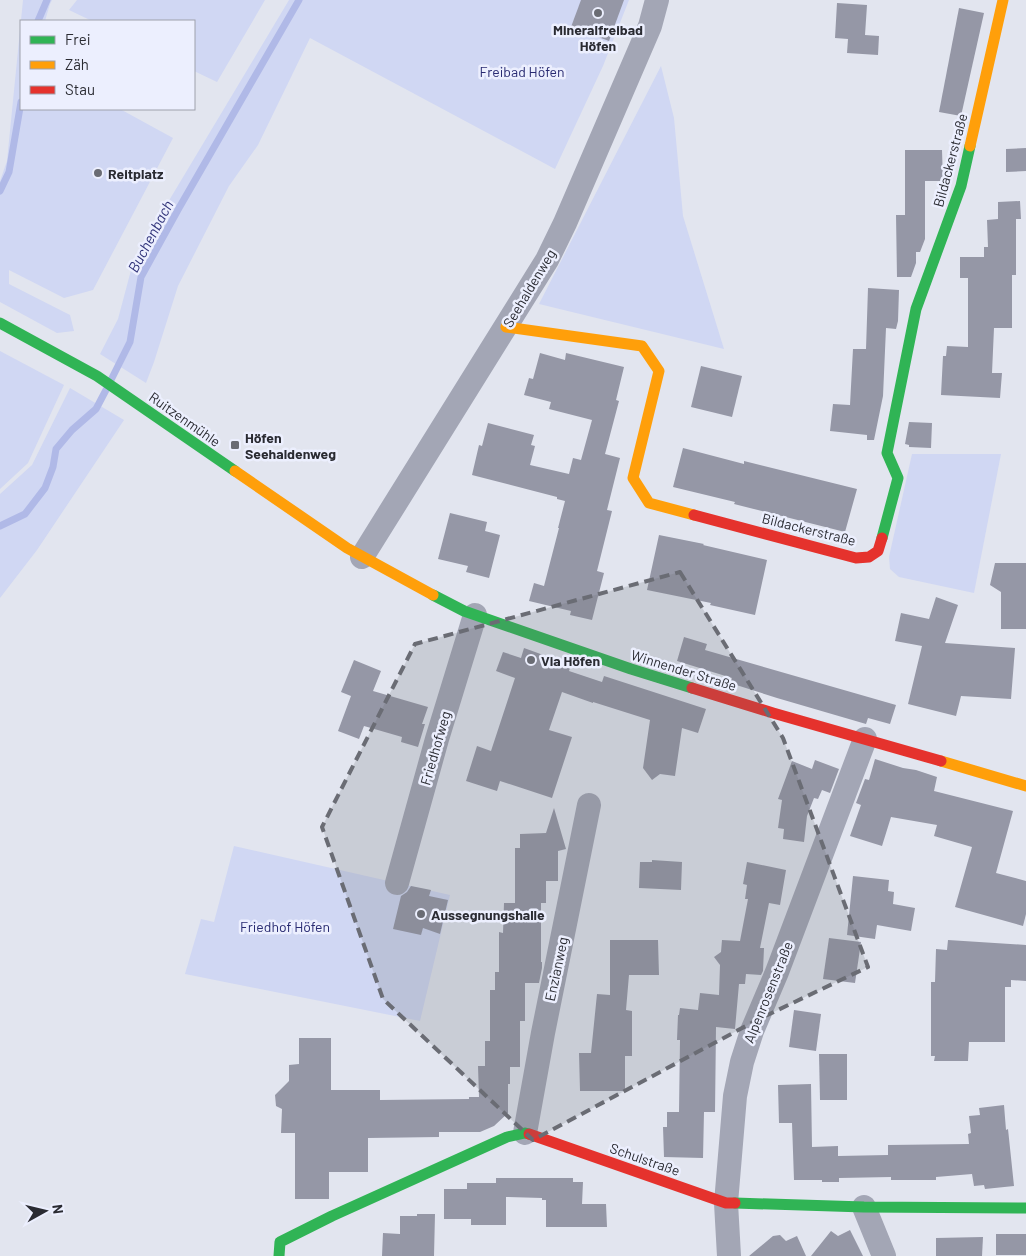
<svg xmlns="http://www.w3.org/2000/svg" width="1026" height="1256" viewBox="0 0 1026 1256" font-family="Barlow,sans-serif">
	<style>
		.green { fill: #d0d7f3 }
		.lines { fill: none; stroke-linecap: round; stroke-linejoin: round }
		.stream { stroke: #b0b9e7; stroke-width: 7 }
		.building { fill: #9597a6 }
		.street { stroke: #a3a6b5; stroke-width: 24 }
		.fast { stroke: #30b455; stroke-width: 11 }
		.slow { stroke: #ff9f0a; stroke-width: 11 }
		.jam { stroke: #e5322d; stroke-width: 11 }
		.marked { fill: #6a6c74; fill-opacity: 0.2; stroke: #6a6c74; stroke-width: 4; stroke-dasharray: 10 6; stroke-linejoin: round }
		.poi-dot { fill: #6a6c74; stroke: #eceffe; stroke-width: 2 }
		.labels { text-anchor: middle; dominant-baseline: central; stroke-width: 5; stroke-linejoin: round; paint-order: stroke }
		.poi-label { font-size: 14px; font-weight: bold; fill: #2a2b32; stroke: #eceffe; text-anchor: start }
		.park-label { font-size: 14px; fill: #282a71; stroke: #eceffe }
		.street-label { font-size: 14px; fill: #2a2b32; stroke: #eceffe }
		.water-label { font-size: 15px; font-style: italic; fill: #2e3178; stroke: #eceffe }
	</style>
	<rect width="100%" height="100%" fill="#e2e5ef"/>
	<g class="green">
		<path d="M 23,0 L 52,0 L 50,4 L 45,21 L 21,21 L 21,109 L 120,109 L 173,138 L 93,290 L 64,298 L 9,270 L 9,284 L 70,315 L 74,331 L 57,333 L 0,302 L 0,181 L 7,161 Z"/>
		<path d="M 77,0 L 265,0 L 217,82 L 194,71 L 194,21 L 92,21 L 69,10 Z"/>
		<path d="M 289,0 L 629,0 L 603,66 L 555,169 L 310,38 L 258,145 L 229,186 L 178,286 L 154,362 L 146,383 L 100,354 L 118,319 L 134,259 Z"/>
		<path d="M 661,66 L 674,118 L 683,216 L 724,349 L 539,304 Z"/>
		<path d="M 0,351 L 64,385 L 28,463 L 0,489 Z"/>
		<path d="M 70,388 L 124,420 L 37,550 L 0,598 L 0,494 L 32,465 Z"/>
		<path d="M 912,454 L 1001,454 L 974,593 L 899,577 L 890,569 L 889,557 Z"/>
		<path d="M 234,846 L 450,895 L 420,1021 L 185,974 L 201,919 L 214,922 Z"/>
	</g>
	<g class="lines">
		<g class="stream">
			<path d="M 38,21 L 47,0"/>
			<path d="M 0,191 L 9,172 L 21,102"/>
			<path d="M 111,380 L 130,342 L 141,277 L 179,208 L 299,0"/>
			<path d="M 0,526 L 25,514 L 45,488 L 53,467 L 56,449 L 72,430 L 96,409 L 106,390"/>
		</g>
	</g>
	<g class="building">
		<path d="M 581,0 L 624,0 L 609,41 L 571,27 Z"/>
		<path d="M 837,3 L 867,5 L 865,35 L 879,36 L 878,55 L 847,53 L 848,39 L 835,38 Z"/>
		<path d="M 959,8 L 984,13 L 961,116 L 939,112 Z"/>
		<path d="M 1026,148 L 1026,171 L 1006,172 L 1006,149 Z"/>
		<path d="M 905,150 L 942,150 L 943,181 L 925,181 L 925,239 L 920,252 L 916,252 L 916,263 L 911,277 L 897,277 L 896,215 L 905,215 Z"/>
		<path d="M 1020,201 L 1021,219 L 1016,219 L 1016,275 L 1012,275 L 1012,328 L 994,328 L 992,373 L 1002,373 L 1000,398 L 941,395 L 943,356 L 946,356 L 947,346 L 968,347 L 968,278 L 960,278 L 960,257 L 984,257 L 984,247 L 988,247 L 987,220 L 998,219 L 998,202 Z"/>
		<path d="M 868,288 L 899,290 L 898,321 L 896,329 L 886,328 L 883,396 L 874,440 L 867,440 L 867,435 L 830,431 L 833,404 L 850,405 L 853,349 L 866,349 Z"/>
		<path d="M 540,353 L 565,360 L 566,353 L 624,367 L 616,400 L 619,401 L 605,454 L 620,458 L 607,510 L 612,511 L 597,571 L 604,573 L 592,620 L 570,615 L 571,611 L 529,601 L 534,583 L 544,586 L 559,528 L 558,528 L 565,501 L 557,499 L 557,497 L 472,475 L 479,445 L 482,446 L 488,423 L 534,435 L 531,445 L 535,446 L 530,465 L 569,474 L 573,458 L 581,460 L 592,420 L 549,409 L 551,402 L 524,395 L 529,378 L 533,379 Z"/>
		<path d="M 701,366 L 742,376 L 732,417 L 691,407 Z"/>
		<path d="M 909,422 L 932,423 L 931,448 L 909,447 L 909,445 L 905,444 Z"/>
		<path d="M 683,448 L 744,464 L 744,461 L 857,489 L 845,532 L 734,504 L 735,502 L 673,487 Z"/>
		<path d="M 450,513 L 487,522 L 485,531 L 500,535 L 489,578 L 466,572 L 468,566 L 438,559 Z"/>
		<path d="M 659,535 L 704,544 L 703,545 L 767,560 L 755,615 L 710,605 L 711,603 L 647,590 Z"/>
		<path d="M 995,563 L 1026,563 L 1026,629 L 1001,629 L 1001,592 L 990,585 Z"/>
		<path d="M 936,597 L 958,605 L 945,643 L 1015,648 L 1011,699 L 961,696 L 956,716 L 908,704 L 922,646 L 895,641 L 901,613 L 929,619 Z"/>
		<path d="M 684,637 L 707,644 L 705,650 L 896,705 L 890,724 L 868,718 L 866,724 L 777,698 L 730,683 L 732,678 L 677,661 Z"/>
		<path d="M 524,648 L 571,665 L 569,671 L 602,682 L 604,676 L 706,709 L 698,733 L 682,728 L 675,776 L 660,774 L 652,780 L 643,768 L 650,720 L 593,702 L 593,703 L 562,692 L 549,730 L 572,737 L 552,798 L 500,781 L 497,791 L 466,781 L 477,746 L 491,751 L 515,678 L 496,671 L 503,652 L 521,658 Z"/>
		<path d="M 354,660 L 381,671 L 373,691 L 428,707 L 422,724 L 425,724 L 418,747 L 401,742 L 402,737 L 364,726 L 359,739 L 338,731 L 351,696 L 341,692 Z"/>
		<path d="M 875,759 L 903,768 L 916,770 L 937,777 L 934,791 L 1013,811 L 996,873 L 1026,881 L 1026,914 L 1023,926 L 955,907 L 972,847 L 934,836 L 937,825 L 891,817 L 882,846 L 850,836 L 861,805 L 856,803 L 865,779 L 869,780 Z"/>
		<path d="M 815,760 L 839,769 L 830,793 L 822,790 L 818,799 L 814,798 L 807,816 L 804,842 L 783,839 L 784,829 L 778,828 L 782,800 L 778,799 L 792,761 L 812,769 Z"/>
		<path d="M 554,808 L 566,849 L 558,851 L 558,881 L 546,881 L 546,903 L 541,903 L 541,962 L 542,962 L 542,968 L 539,983 L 525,983 L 525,1021 L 520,1021 L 520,1067 L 510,1067 L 510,1084 L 508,1084 L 508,1113 L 494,1126 L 480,1132 L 439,1132 L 439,1137 L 368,1138 L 368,1172 L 329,1172 L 329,1199 L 295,1199 L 295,1133 L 281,1133 L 282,1109 L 276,1106 L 275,1095 L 289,1081 L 289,1065 L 299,1064 L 299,1038 L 331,1038 L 331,1090 L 380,1090 L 380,1100 L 469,1099 L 469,1097 L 479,1097 L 478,1066 L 485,1066 L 485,1041 L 490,1041 L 490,990 L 495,990 L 495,972 L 499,972 L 499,932 L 503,933 L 504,903 L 515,903 L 515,848 L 520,848 L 520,834 L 546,833 Z"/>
		<path d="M 652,860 L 682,862 L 681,890 L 639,888 L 640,862 L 652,862 Z"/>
		<path d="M 747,862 L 786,870 L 780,905 L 769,903 L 760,948 L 764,948 L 763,971 L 761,975 L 746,974 L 745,984 L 739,984 L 735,1029 L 716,1027 L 715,1112 L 704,1112 L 703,1158 L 664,1157 L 663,1127 L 667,1127 L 667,1112 L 679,1112 L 680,1040 L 677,1040 L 678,1015 L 679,1015 L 680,1008 L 698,1010 L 700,993 L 719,995 L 720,965 L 714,957 L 721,952 L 722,940 L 740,941 L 748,899 L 745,899 L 747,885 L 743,884 Z"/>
		<path d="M 853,876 L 889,880 L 888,891 L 894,892 L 893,904 L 915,908 L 911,931 L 877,925 L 875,939 L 847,935 Z"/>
		<path d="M 411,886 L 431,890 L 429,896 L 448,900 L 440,934 L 423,928 L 421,935 L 393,929 L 401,896 L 407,892 Z"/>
		<path d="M 829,938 L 861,942 L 855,983 L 823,979 Z"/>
		<path d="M 610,940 L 658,940 L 659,975 L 629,975 L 626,1010 L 632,1011 L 632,1056 L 625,1056 L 625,1091 L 580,1091 L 579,1053 L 591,1053 L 597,994 L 610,995 Z"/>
		<path d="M 948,940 L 1026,945 L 1026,981 L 1011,980 L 1011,987 L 1005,987 L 1005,1042 L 969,1042 L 968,1061 L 934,1061 L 935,1056 L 931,1056 L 931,982 L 935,982 L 936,949 L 947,950 Z"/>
		<path d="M 794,1010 L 821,1014 L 816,1051 L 789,1047 Z"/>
		<path d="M 819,1054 L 847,1054 L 847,1100 L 820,1100 Z"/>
		<path d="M 811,1084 L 812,1147 L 838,1146 L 838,1156 L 888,1155 L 888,1145 L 969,1144 L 968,1134 L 971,1133 L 969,1116 L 980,1115 L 979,1108 L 1004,1105 L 1006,1130 L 1008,1129 L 1014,1186 L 985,1189 L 984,1185 L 974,1186 L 972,1174 L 936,1177 L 936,1180 L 891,1180 L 891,1177 L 839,1178 L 839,1182 L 822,1182 L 822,1180 L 794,1180 L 792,1123 L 779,1123 L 778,1085 Z"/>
		<path d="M 496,1178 L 573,1178 L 573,1182 L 583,1182 L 582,1204 L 606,1204 L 607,1227 L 546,1227 L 546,1200 L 542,1200 L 542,1198 L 506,1197 L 506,1225 L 471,1225 L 471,1219 L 444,1219 L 444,1189 L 467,1189 L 467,1183 L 496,1183 Z"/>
		<path d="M 417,1214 L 435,1214 L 434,1256 L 382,1256 L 383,1233 L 400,1234 L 400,1216 L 417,1216 Z"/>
		<path d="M 850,1230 L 863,1256 L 811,1256 L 831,1231 L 838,1236 Z"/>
		<rect x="996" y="1234" width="30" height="21"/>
		<path d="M 780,1235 L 786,1241 L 797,1236 L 806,1256 L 749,1256 L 773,1236 Z"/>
		<path d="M 983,1237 L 982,1256 L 936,1256 L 936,1238 Z"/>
	</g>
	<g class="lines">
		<g class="street">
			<path d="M 362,557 L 547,260 L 565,223 L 650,26 L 657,0"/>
			<path d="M 397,883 L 437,739 L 475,615"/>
			<path d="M 525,1133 L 543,1033 L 589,805"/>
			<path d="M 864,1207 L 884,1256"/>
			<path d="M 729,1256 L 726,1203 L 735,1096 L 742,1062 L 752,1031 L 777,972 L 865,739"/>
		</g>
		<g class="fast">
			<path d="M 0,323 L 97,376 L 235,471"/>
			<path d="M 882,538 L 898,478 L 887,453 L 916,309 L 961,186 L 970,146"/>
			<path d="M 433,595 L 464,611 L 631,669 L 692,688"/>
			<path d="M 735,1203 L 864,1207 L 1026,1208"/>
			<path d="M 279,1256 L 280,1242 L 332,1216 L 507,1137 L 525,1133 L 529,1134"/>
		</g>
		<g class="slow">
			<path d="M 970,146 L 1003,0"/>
			<path d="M 506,327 L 642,346 L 659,371 L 633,478 L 649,503 L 694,515"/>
			<path d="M 235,471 L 347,548 L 433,595"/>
			<path d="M 941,761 L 1026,786"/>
		</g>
		<g class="jam">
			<path d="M 694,515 L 856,558 L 869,557 L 878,551 L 882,538"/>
			<path d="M 692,688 L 773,713 L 941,761"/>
			<path d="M 529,1134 L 726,1203 L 735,1203"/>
		</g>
	</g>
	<path class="marked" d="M 680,572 L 783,738 L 868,967 L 759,1019 L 533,1140 L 383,999 L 322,827 L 415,644 Z"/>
	<g class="poi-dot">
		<circle cx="598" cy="13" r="5"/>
		<circle cx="98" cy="173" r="5"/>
		<rect x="230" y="440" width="10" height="10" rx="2.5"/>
		<circle cx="531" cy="660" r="5"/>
		<circle cx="421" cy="914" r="5"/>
	</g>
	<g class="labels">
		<g class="poi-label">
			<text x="598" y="29" text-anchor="middle">Mineralfreibad<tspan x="598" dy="16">Höfen</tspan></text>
			<text x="108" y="173">Reitplatz</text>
			<text x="245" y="437">Höfen<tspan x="245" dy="16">Seehaldenweg</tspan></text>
			<text x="541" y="660">Via Höfen</text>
			<text x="431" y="914">Aussegnungshalle</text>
		</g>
		<g class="park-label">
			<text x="522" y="71">Freibad Höfen</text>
			<text x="285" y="926">Friedhof Höfen</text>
		</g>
		<g class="street-label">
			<text transform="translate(950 160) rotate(-75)">Bildackerstraße</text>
			<text transform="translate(529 288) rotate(-59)">Seehaldenweg</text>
			<text transform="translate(185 419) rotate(35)">Ruitzenmühle</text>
			<text transform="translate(809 529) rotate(14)">Bildackerstraße</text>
			<text transform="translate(684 670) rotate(17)">Winnender Straße</text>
			<text transform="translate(435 748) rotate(-74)">Friedhofweg</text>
			<text transform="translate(556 969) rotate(-78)">Enzianweg</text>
			<text transform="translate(768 992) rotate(-68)">Alpenrosenstraße</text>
			<text transform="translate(645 1159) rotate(19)">Schulstraße</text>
		</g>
		<g class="water-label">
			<text transform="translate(150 236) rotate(-62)">Buchenbach</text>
		</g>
	</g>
	<rect x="20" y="20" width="175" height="90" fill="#eceffe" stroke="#9ea1ac"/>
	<rect x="30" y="36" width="25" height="8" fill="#30b455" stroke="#9ea1ac"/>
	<text x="65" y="45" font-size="15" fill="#2a2b32">Frei</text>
	<rect x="30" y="61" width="25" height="8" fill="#ff9f0a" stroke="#9ea1ac"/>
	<text x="65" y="70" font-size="15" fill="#2a2b32">Zäh</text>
	<rect x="30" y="86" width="25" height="8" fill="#e5322d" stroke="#9ea1ac"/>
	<text x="65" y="95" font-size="15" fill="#2a2b32">Stau</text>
	<g transform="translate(45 1211) rotate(82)" stroke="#eceffe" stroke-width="4" paint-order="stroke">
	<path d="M0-4L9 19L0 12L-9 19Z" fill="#2a2b32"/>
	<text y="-8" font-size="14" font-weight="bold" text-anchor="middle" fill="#2a2b32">N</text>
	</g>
</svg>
